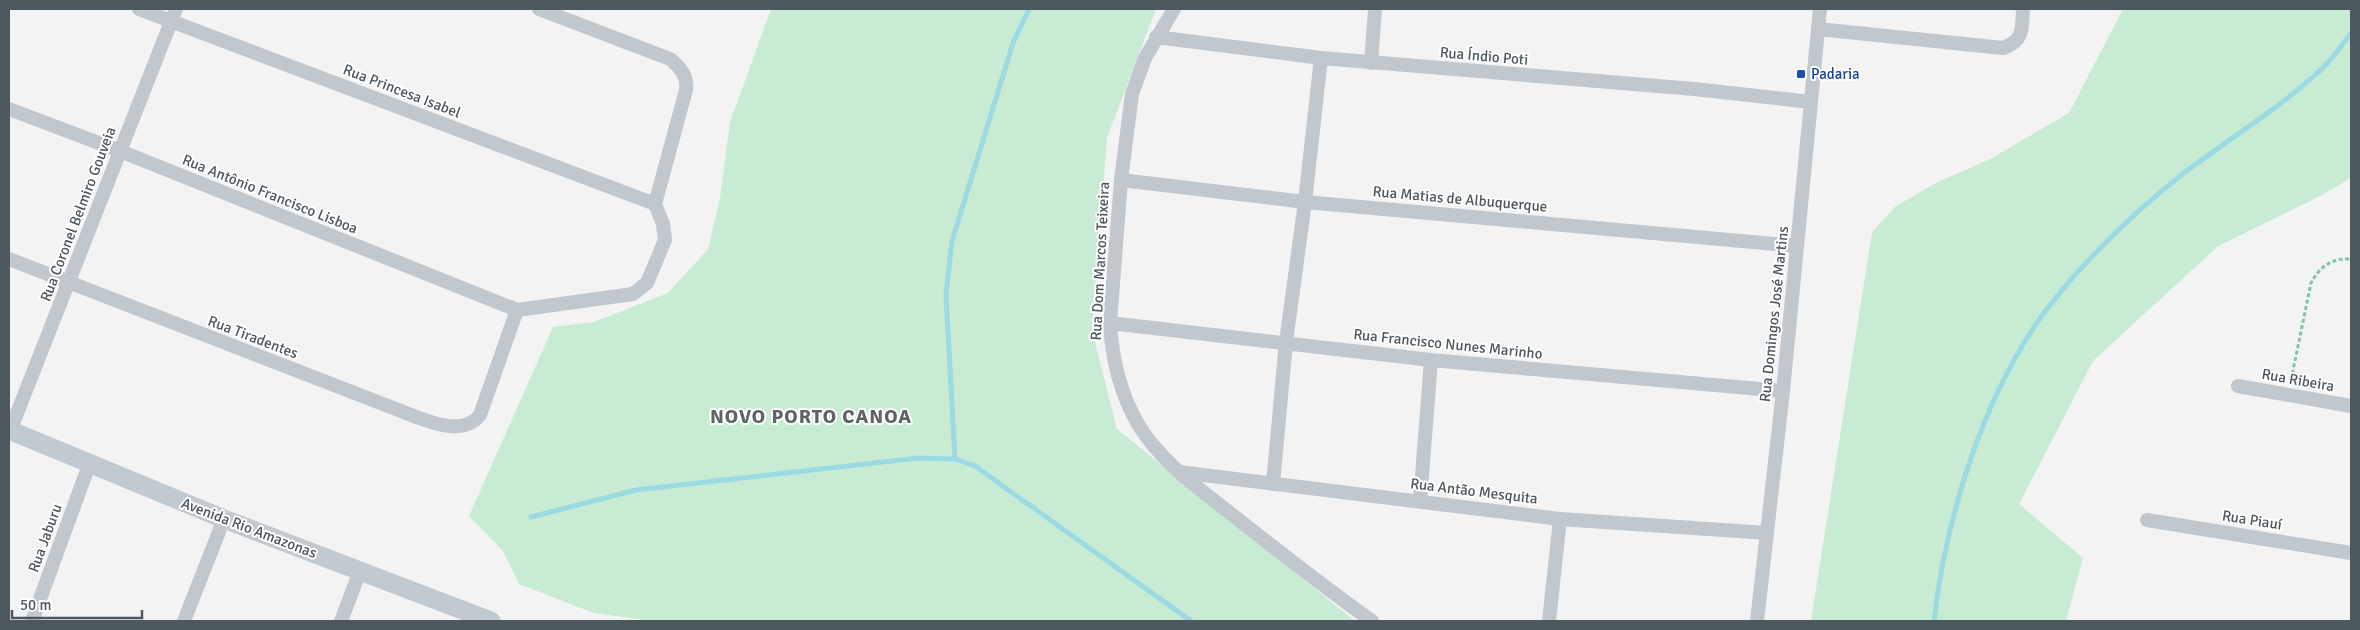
<svg xmlns="http://www.w3.org/2000/svg" width="2360" height="630" viewBox="0 0 2360 630" font-family="Signika,sans-serif">
	<style>
		.green { fill: #c8ebd3 }
		.lines { fill: none; stroke-linecap: round; stroke-linejoin: round }
		.stream { stroke: #9bd9e3; stroke-width: 5 }
		.path { stroke: #84c5a0; stroke-width: 3; stroke-dasharray: 4 2.5; stroke-linecap: butt }
		.street { stroke: #c0c7cd; stroke-width: 14 }
		.secondary { stroke: #c1cad1; stroke-width: 19 }
		.transit-dot { fill: #1a4fb4; stroke: #fff; stroke-width: 2 }
		.labels { text-anchor: middle; dominant-baseline: central; stroke-width: 4; stroke-linejoin: round; paint-order: stroke }
		.street-label { font-size: 15px; fill: #4c575e; stroke: #fff }
		.transit-label { font-size: 15px; fill: #164399; stroke: #fff; text-anchor: start }
		.district-label { font-size: 20px; font-weight: bold; letter-spacing: 1px; fill: #606366; stroke: #fff }
	</style>
	<rect width="100%" height="100%" fill="#f4f3f3"/>
	<g class="green">
		<path d="M 771,9 L 1156,9 L 1107,138 L 1092,330 L 1117,429 L 1355,621 L 652,621 L 594,613 L 519,584 L 503,551 L 469,516 L 553,327 L 594,322 L 668,293 L 708,249 L 720,198 L 730,122 Z"/>
		<path d="M 2123,9 L 2351,9 L 2351,178 L 2322,195 L 2217,247 L 2093,361 L 2019,504 L 2083,558 L 2066,621 L 1811,621 L 1872,232 L 1896,206 L 1936,183 L 1990,159 L 2069,113 Z"/>
	</g>
	<g class="lines">
		<g class="stream">
			<path d="M 955,459 L 946,295 L 952,241 L 1013,43 L 1029,9"/>
			<path d="M 531,517 L 636,490 L 918,458 L 955,459 L 975,466 L 1191,621"/>
			<path d="M 1934,621 C 1944,530 1976,421 2024,343 C 2058,285 2131,214 2184,173 C 2230,138 2280,108 2323,68 C 2333,58 2342,45 2351,33"/>
		</g>
		<path class="path" d="M 2291,380 L 2311,283 C 2320,266 2332,258 2351,259"/>
		<g class="street">
			<path d="M 139,9 L 655,204"/>
			<path d="M 1174,9 L 1145,58 L 1132,94 L 1121,180 L 1110,323 C 1112,360 1120,393 1138,424 C 1160,461 1197,487 1230,513 C 1277,550 1324,587 1372,621"/>
			<path d="M 1818,29 L 2003,48 C 2024,41 2022,29 2023,9"/>
			<path d="M 1156,37 L 1321,58 L 1694,89 L 1811,102"/>
			<path d="M 1371,63 L 1375,9"/>
			<path d="M 9,109 L 120,151 L 517,310"/>
			<path d="M 1121,180 L 1305,202 L 1797,246"/>
			<path d="M 9,259 L 419,418 C 438,425 465,434 480,415 L 517,310 L 633,294 L 647,283 L 665,240 L 663,224 L 655,204 L 686,90 C 688,76 680,67 670,59 L 539,9"/>
			<path d="M 1110,323 L 1431,360 L 1783,391"/>
			<path d="M 2238,386 L 2351,406"/>
			<path d="M 10,431 L 176,9"/>
			<path d="M 1179,472 L 1560,519 L 1767,533"/>
			<path d="M 1273,484 L 1286,342 L 1305,202 L 1321,58"/>
			<path d="M 1420,501 L 1431,360"/>
			<path d="M 2147,520 L 2351,553"/>
			<path d="M 32,621 L 89,465"/>
			<path d="M 184,621 L 224,519"/>
			<path d="M 341,621 L 360,571"/>
			<path d="M 1549,621 L 1560,519"/>
			<path d="M 1757,621 L 1783,391 L 1820,9"/>
		</g>
		<path class="secondary" d="M 9,430 L 224,519 L 491,621"/>
	</g>
	<rect class="transit-dot" x="1796" y="69" width="10" height="10" rx="2.5"/>
	<g class="labels">
		<g class="street-label">
			<text transform="translate(1484 56) rotate(5)">Rua Índio Poti</text>
			<text transform="translate(402 91) rotate(21)">Rua Princesa Isabel</text>
			<text transform="translate(270 194) rotate(22)">Rua Antônio Francisco Lisboa</text>
			<text transform="translate(1460 199) rotate(5)">Rua Matias de Albuquerque</text>
			<text transform="translate(78 214) rotate(-69)">Rua Coronel Belmiro Gouveia</text>
			<text transform="translate(1100 261) rotate(-87)">Rua Dom Marcos Teixeira</text>
			<text transform="translate(1774 314) rotate(-84)">Rua Domingos José Martins</text>
			<text transform="translate(253 337) rotate(21)">Rua Tiradentes</text>
			<text transform="translate(1448 344) rotate(6)">Rua Francisco Nunes Marinho</text>
			<text transform="translate(2298 380) rotate(10)">Rua Ribeira</text>
			<text transform="translate(1474 491) rotate(7)">Rua Antão Mesquita</text>
			<text transform="translate(2252 520) rotate(9)">Rua Piauí</text>
			<text transform="translate(249 528) rotate(21)">Avenida Rio Amazonas</text>
			<text transform="translate(45 538) rotate(-70)">Rua Jaburu</text>
		</g>
		<g class="transit-label">
			<text x="1811" y="74">Padaria</text>
		</g>
		<g class="district-label">
			<text x="811" y="416">NOVO PORTO CANOA</text>
		</g>
	</g>
	<rect width="2360" height="630" fill="none" stroke="#4c575e" stroke-width="20"/>
	<path d="M12 610v8h130v-8" fill="none" stroke="#4c575e" stroke-width="2.5"/>
	<text x="20" y="610" font-size="15" fill="#4c575e" stroke="#ffffff" stroke-width="4" paint-order="stroke">50 m</text>
</svg>
